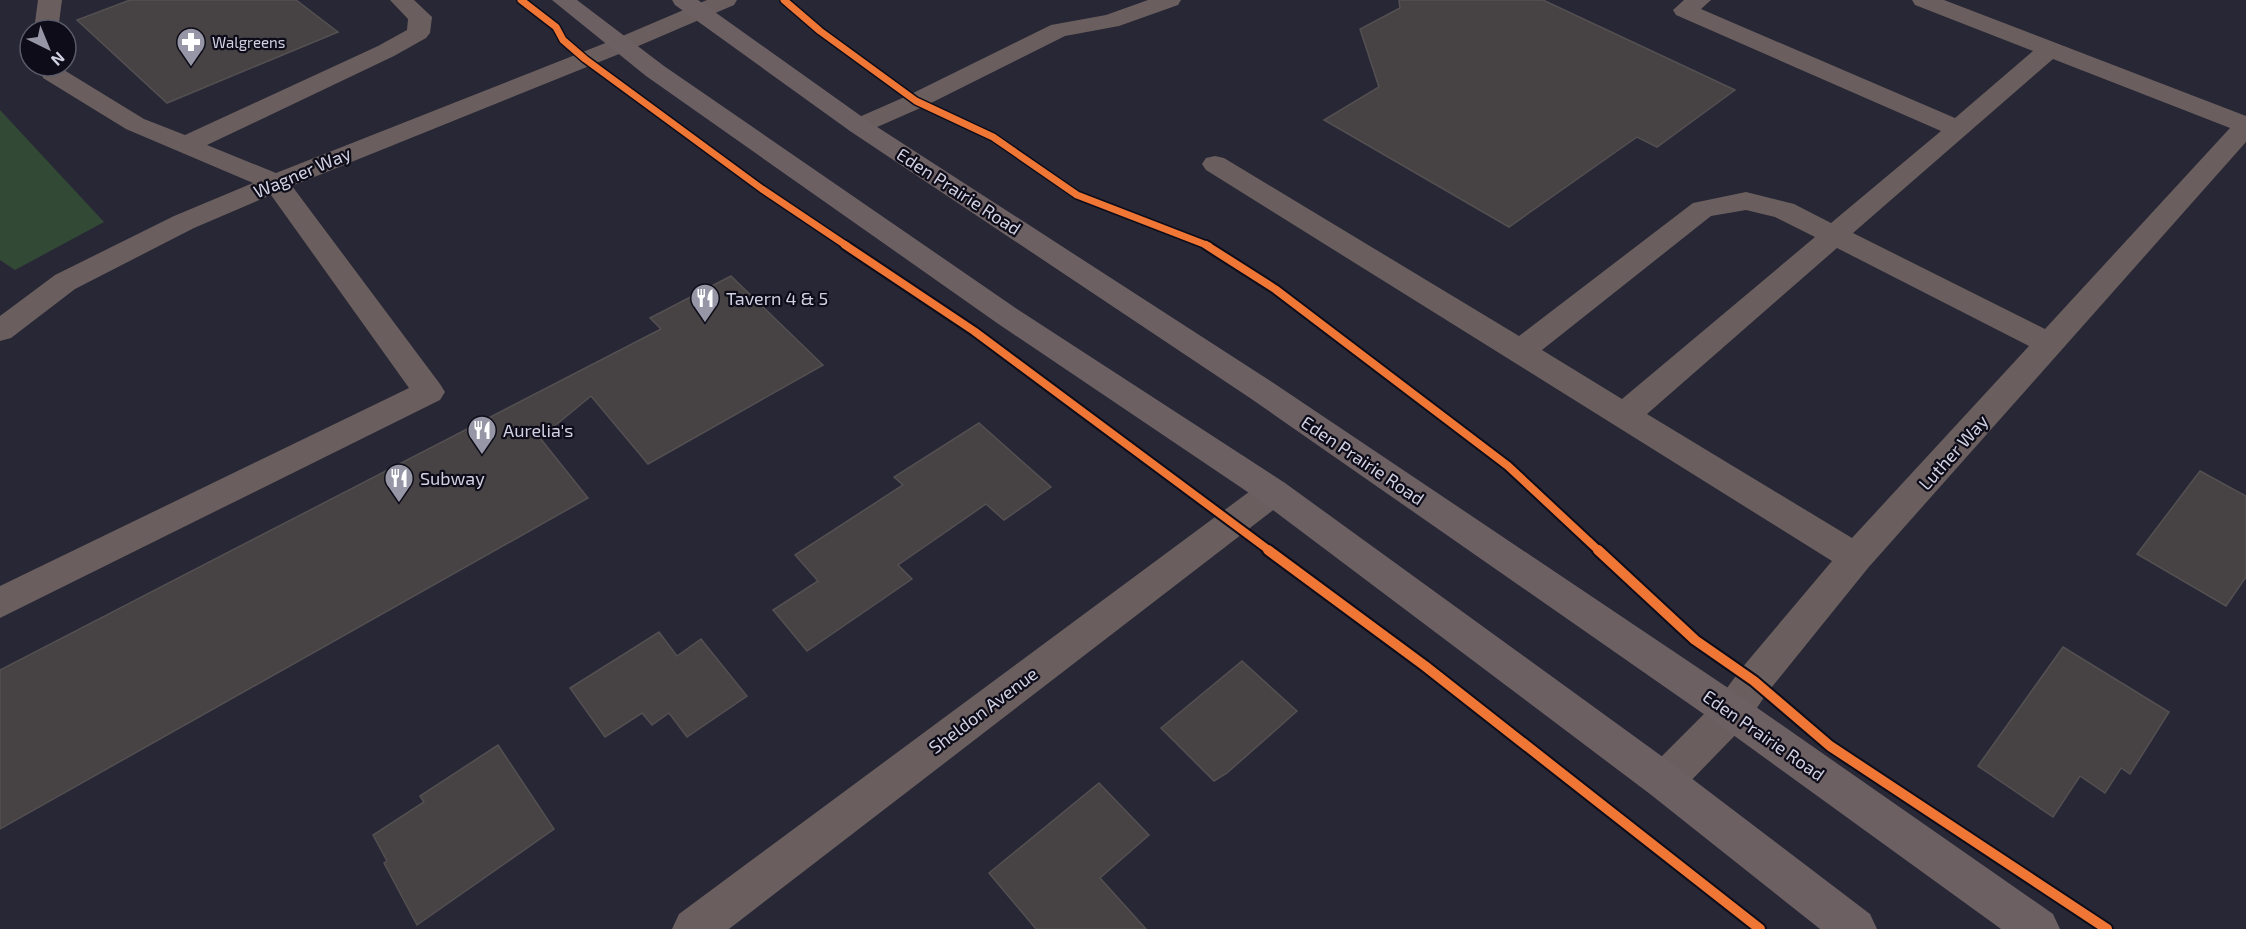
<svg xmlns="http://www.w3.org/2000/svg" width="2246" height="929" viewBox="0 0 2246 929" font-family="'Exo 2',sans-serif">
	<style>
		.green { fill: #324936 }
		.building { fill: #474243; stroke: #545052; stroke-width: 1.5 }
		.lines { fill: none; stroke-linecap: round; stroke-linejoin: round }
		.minor { fill: #6a5f5e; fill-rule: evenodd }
		.major { fill: #6c6063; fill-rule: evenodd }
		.cycleway-far2-casing { stroke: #0d0c18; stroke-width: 10 }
		.cycleway-far1-casing { stroke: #0d0c18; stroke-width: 12 }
		.cycleway-casing { stroke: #0d0c18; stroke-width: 14 }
		.cycleway-far2 { stroke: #f07635; stroke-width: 7 }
		.cycleway-far1 { stroke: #f07635; stroke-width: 8 }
		.cycleway { stroke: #f07635; stroke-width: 10 }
		.labels { text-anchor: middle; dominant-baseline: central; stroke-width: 4.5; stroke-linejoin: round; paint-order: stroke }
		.far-poi-label { font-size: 15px; fill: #d1d1e3; stroke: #0d0c18; text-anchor: start }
		.street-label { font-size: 18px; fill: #d1d1e3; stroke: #0d0c18 }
		.poi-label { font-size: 18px; fill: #d1d1e3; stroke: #0d0c18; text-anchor: start }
	</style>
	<rect width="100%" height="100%" fill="#282735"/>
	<path class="green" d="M 0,110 L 104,222 L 15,270 L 0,260 Z"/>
	<g class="building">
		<path d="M 130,0 L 296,0 L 338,32 L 167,103 L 77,20 Z"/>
		<path d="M 1399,0 L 1543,0 L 1735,90 L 1657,147 L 1637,137 L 1509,227 L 1324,120 L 1379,87 L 1360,29 L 1400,8 Z"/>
		<path d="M 731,276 L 823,365 L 648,464 L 591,396 L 540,438 L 588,498 L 0,829 L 0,670 L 661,329 L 650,318 Z"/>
		<path d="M 979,423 L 1051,487 L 1004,520 L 986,504 L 898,565 L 912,579 L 807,651 L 773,610 L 818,581 L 795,555 L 903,485 L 894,477 Z"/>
		<path d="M 2200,471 L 2246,496 L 2246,577 L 2226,606 L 2137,554 Z"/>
		<path d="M 659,632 L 677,656 L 701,639 L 747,696 L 687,737 L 669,713 L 652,725 L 642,713 L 605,737 L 570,688 Z"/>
		<path d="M 2063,647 L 2169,712 L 2130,774 L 2121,768 L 2105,793 L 2080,776 L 2053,817 L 1978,766 Z"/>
		<path d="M 1242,661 L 1297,711 L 1227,773 L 1214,781 L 1161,728 Z"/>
		<path d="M 498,745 L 554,829 L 417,925 L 384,863 L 387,861 L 373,835 L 424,802 L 420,796 Z"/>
		<path d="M 1099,783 L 1149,835 L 1100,878 L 1146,929 L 1036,929 L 989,873 Z"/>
	</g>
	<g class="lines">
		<g class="minor">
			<path d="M 38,0 L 62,0 L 58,30 L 34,30 Z"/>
			<path d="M 390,0 L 414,0 L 432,17 L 430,33 L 426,38 L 394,56 L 207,145 L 276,173 L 613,40 L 707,0 L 737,0 L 734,5 L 629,50 L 292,186 L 440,384 L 445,392 L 440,400 L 0,618 L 0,586 L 409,388 L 271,195 L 194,228 L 75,289 L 11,338 L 0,341 L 0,316 L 55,275 L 174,216 L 253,183 L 126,129 L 43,78 L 39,66 L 63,66 L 64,70 L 144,119 L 185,135 L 378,46 L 407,30 L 408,19 Z"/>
			<path d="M 1148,0 L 1181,0 L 1178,5 L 1119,26 L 1065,36 L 925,106 L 868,131 L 859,134 L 850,131 L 846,126 L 850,121 L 907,96 L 1051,25 L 1106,15 Z"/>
			<path d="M 1684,0 L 1711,0 L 1701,9 L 1955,118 L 2033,51 L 1915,5 L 1912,0 L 1944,0 L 2246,116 L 2246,142 L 1868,568 L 1767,693 L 1746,724 L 1678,794 L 1664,800 L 1650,794 L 1644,781 L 1650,768 L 1718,700 L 1741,669 L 1832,561 L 1206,170 L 1202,164 L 1206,158 L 1215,156 L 1224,158 L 1519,336 L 1693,203 L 1746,192 L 1794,204 L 1831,223 L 1941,131 L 1676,15 L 1673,10 ZM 2053,59 L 2230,128 L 2045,329 L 1853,233 ZM 1746,210 L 1775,217 L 1815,237 L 1622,399 L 1542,350 L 1711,216 ZM 1837,248 L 2029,346 L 1852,538 L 1647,414 Z"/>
			<path d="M 1273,479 L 1285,483 L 1290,492 L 1285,501 L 729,929 L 672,929 L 679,914 L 1261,483 Z"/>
		</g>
		<g class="major">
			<path d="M 552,0 L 577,0 L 664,66 L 1017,309 L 1285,483 L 1678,768 L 1870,914 L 1877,929 L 1820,929 L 1650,794 L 1261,501 L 997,323 L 646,76 Z"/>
			<path d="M 672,0 L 698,0 L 868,121 L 1272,382 L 1746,700 L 2053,914 L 2060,929 L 2001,929 L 1718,724 L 1250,398 L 850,131 L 675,5 Z"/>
		</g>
		<g class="cycleway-far2-casing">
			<g id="cycleway-far2">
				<path d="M 521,0 L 556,27 L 563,40 L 585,59 L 762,189 L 847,246"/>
				<path d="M 784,0 L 820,31 L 916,101 L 993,137 L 1077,195 L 1209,246"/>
			</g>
		</g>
		<g class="cycleway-far1-casing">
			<g id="cycleway-far1">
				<path d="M 845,245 L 974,331 L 1270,551"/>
				<path d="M 1206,245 L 1275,289 L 1508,466 L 1599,551"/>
			</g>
		</g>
		<g class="cycleway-casing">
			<g id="cycleway">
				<path d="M 1268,550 L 1425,666 L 1760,929"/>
				<path d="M 1598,550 L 1695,640 L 1754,681 L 1830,746 L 2107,929"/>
			</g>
		</g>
		<use href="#cycleway-far2" class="cycleway-far2"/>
		<use href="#cycleway-far1" class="cycleway-far1"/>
		<use href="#cycleway" class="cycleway"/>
	</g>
	<defs>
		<g id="pharmacy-pin" transform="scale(1.5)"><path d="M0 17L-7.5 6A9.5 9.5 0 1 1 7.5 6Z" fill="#9696a6" stroke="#0d0c18"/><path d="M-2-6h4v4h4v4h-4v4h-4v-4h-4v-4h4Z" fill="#fff"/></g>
		<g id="restaurant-pin" transform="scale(1.5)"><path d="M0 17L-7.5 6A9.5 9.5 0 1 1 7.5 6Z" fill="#9696a6" stroke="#0d0c18"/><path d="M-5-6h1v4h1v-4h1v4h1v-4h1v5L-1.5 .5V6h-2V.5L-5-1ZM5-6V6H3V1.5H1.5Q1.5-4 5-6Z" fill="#fff"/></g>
	</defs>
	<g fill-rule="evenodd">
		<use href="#pharmacy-pin" x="191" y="42"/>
		<use href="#restaurant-pin" x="705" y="298"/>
		<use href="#restaurant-pin" x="482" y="430"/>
		<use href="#restaurant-pin" x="399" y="478"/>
	</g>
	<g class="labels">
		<g class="far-poi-label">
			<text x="212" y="42">Walgreens</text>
		</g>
		<g class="street-label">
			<text transform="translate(302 172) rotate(-23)">Wagner Way</text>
			<text transform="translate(959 191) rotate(33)">Eden Prairie Road</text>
			<text transform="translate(1953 452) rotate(-48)">Luther Way</text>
			<text transform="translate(1363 460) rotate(34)">Eden Prairie Road</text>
			<text transform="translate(983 710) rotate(-37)">Sheldon Avenue</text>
			<text transform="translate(1764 735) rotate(35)">Eden Prairie Road</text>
		</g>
		<g class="poi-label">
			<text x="726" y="298">Tavern 4 &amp; 5</text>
			<text x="503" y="430">Aurelia's</text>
			<text x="420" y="478">Subway</text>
		</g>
	</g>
	<g transform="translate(48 48) rotate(137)"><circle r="28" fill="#0d0c18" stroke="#5b5b69" stroke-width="1.5"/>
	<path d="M0-4.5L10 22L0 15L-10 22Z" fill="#9696a6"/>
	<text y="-9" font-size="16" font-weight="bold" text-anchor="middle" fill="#d1d1e3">N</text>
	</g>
</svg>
